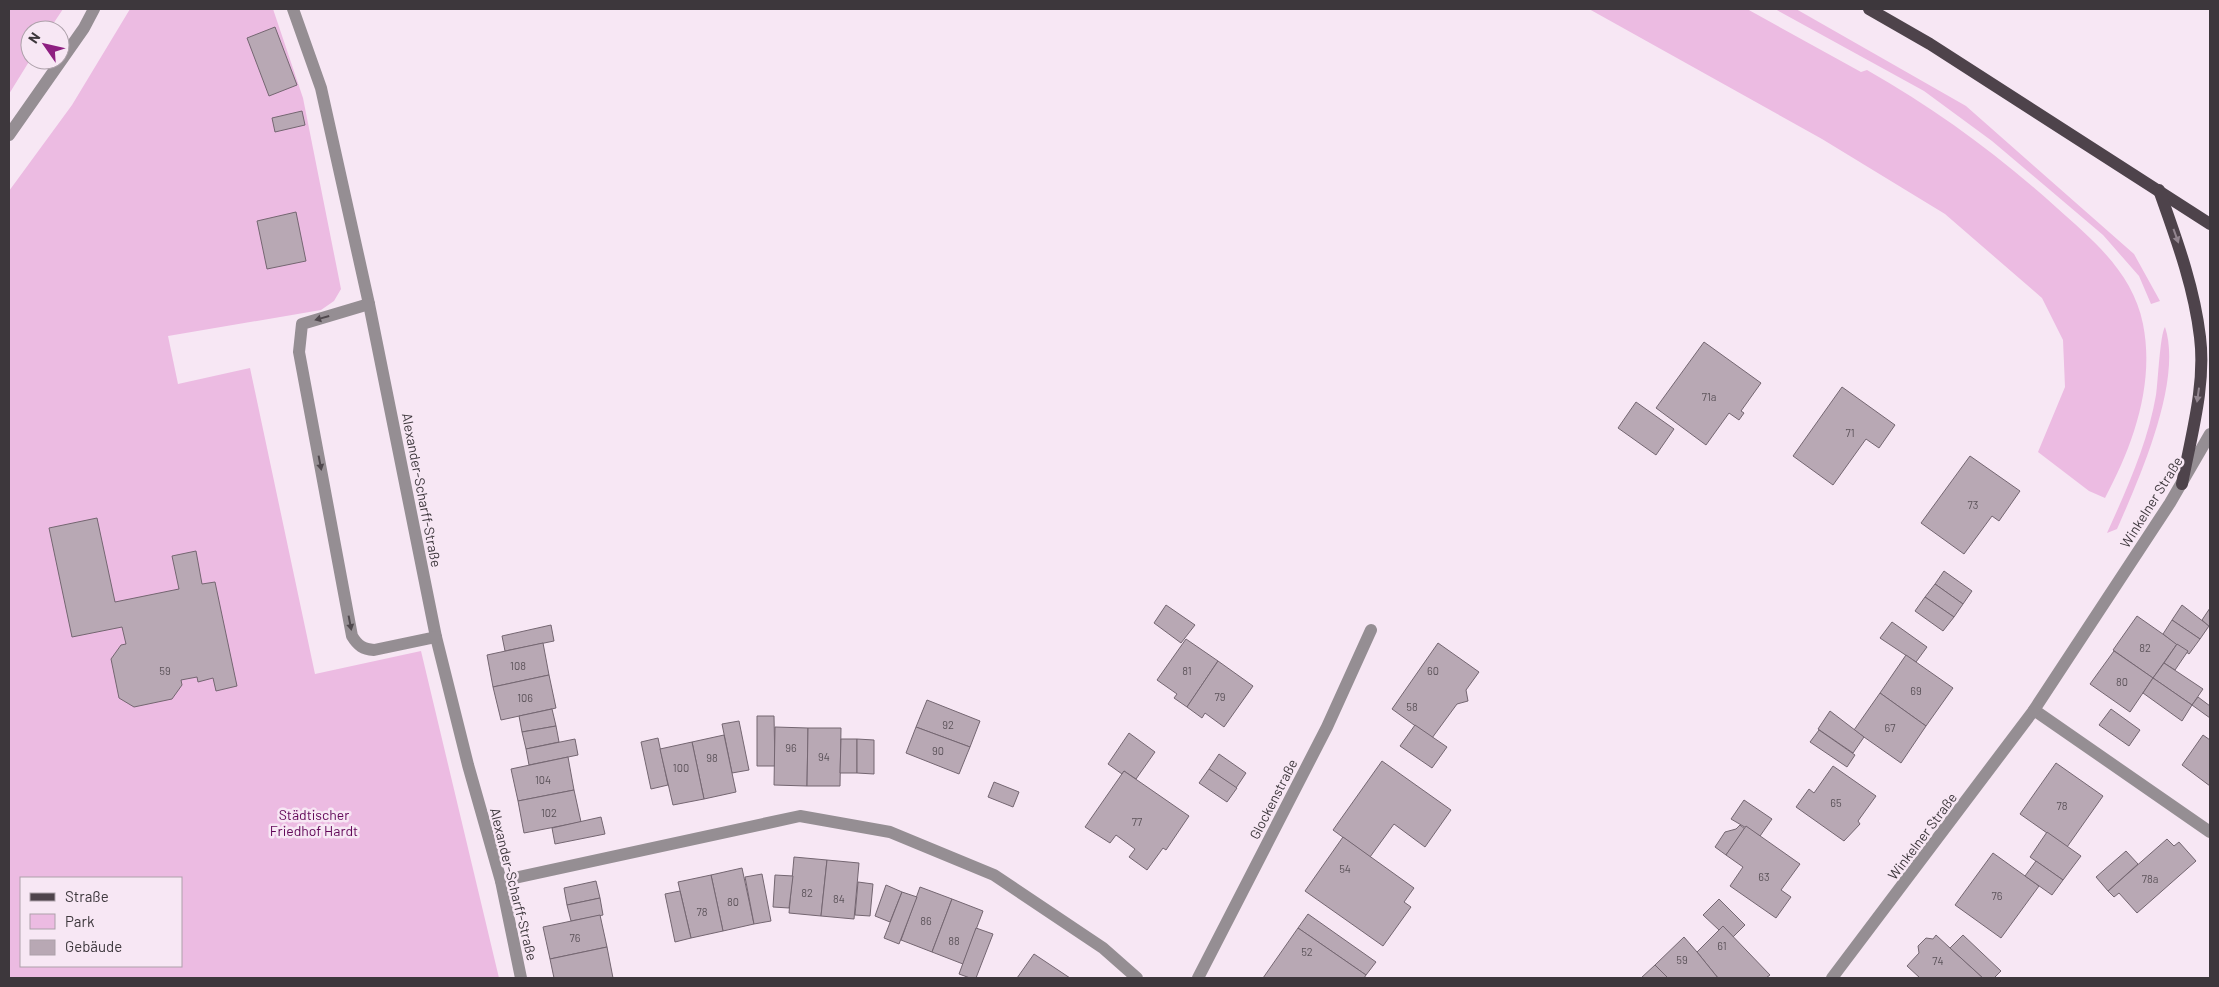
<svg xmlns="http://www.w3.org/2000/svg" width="2219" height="987" viewBox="0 0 2219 987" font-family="Barlow,sans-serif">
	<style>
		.green { fill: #ecbbe2; fill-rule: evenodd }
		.building { fill: #b8a8b4; stroke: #746671 }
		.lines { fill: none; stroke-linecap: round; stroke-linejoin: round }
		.minor { stroke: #958e93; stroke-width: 12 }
		.major { stroke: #4e434b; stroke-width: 12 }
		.oneway { fill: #92858f }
		.oneway2 { fill: #4f484d }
		.labels { text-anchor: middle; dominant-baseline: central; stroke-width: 5; stroke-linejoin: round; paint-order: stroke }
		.number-label { font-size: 11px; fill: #5c535a }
		.street-label { font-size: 14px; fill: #3d373c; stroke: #f7e7f4 }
		.park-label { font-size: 14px; fill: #600657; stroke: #f7e7f4 }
	</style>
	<rect width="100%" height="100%" fill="#f7e7f4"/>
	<g class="green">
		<path d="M 9,9 L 63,9 L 49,30 L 30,30 L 30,60 L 9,94 Z"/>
		<path d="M 130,9 L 273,9 L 303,98 L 341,289 L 334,301 L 321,310 L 168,336 L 178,384 L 250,368 L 315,674 L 421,651 L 499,978 L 9,978 L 9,191 L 72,105 ZM 21,878 L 181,878 L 181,966 L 21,966 Z"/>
		<path d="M 1589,9 L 1747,9 L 1861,72 L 1867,70 C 1937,110 1997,154 2057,208 C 2093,240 2133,273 2143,324 C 2155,384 2133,446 2105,498 L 2089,491 L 2038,452 L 2065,387 L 2063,340 L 2042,298 L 1945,214 L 1822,139 Z"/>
		<path d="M 1775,9 L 1796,9 L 1966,106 L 2134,254 L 2160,301 L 2151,304 L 2139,276 L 2103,235 L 1992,141 L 1924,91 Z"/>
		<path d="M 2165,327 C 2183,381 2139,479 2117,529 L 2107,533 C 2127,489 2148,442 2156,395 C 2158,382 2160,334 2165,327 Z"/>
	</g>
	<g class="building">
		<path d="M 275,27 L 297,85 L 269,96 L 247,38 Z"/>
		<path d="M 302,111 L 305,125 L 275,132 L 272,118 Z"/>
		<path d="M 296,212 L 306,261 L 267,269 L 257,221 Z"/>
		<path d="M 1704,342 L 1761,383 L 1741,411 L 1744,413 L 1739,420 L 1729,413 L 1706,445 L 1656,408 Z"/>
		<path d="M 1842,387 L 1895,425 L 1879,448 L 1866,439 L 1833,485 L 1793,456 Z"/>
		<path d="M 1636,402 L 1674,429 L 1656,455 L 1618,428 Z"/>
		<path d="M 1970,456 L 2020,491 L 1999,521 L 1992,516 L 1964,554 L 1921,523 Z"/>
		<path d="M 97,518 L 115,602 L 179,589 L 172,556 L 196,551 L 202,584 L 215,582 L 237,686 L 216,691 L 213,678 L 198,682 L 197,677 L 181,680 L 182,685 L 172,699 L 134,707 L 119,698 L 111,659 L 121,645 L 126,644 L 122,627 L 72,637 L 49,528 Z"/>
		<path d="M 1944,571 L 1972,591 L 1963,604 L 1935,584 Z"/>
		<path d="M 1935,584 L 1963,604 L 1954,617 L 1925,597 Z"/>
		<path d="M 1925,597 L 1954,617 L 1943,631 L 1915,611 Z"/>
		<path d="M 1166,605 L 1195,625 L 1181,643 L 1154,623 Z"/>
		<path d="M 2182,605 L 2209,626 L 2200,639 L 2172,620 Z"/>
		<path d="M 2210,608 L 2210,627 L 2202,620 Z"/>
		<path d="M 2137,616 L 2177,644 L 2153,678 L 2113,650 Z"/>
		<path d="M 2172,620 L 2200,639 L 2189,654 L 2163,634 Z"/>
		<path d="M 1892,622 L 1927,647 L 1916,662 L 1880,638 Z"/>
		<path d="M 551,625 L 554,641 L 505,651 L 502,636 Z"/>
		<path d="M 1186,639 L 1218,661 L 1187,707 L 1174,698 L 1177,694 L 1157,680 Z"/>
		<path d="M 543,643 L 549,675 L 493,687 L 487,655 Z"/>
		<path d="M 1438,643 L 1479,672 L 1466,690 L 1468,701 L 1457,704 L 1432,738 L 1392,709 Z"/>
		<path d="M 2177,644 L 2188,651 L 2175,670 L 2164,663 Z"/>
		<path d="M 2114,651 L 2153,678 L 2130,712 L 2090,684 Z"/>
		<path d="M 1906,655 L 1953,688 L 1926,726 L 1880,693 Z"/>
		<path d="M 1218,661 L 1253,686 L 1224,727 L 1205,713 L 1202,718 L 1187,707 Z"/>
		<path d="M 2164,663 L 2203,689 L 2192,705 L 2153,678 Z"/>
		<path d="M 549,675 L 556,708 L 501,720 L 493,687 Z"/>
		<path d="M 2153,678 L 2192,705 L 2182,721 L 2143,693 Z"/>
		<path d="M 1880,693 L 1926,726 L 1901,763 L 1854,730 Z"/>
		<path d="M 2198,697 L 2210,706 L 2210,718 L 2192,705 Z"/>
		<path d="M 927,700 L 980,721 L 970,747 L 916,727 Z"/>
		<path d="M 552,709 L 556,726 L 522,732 L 519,716 Z"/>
		<path d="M 2111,709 L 2140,730 L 2129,746 L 2099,725 Z"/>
		<path d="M 1830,711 L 1864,737 L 1853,753 L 1818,729 Z"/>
		<path d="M 757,716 L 774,716 L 775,766 L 757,766 Z"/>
		<path d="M 739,721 L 749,770 L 732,773 L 722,724 Z"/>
		<path d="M 1415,725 L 1447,747 L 1432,768 L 1400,746 Z"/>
		<path d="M 556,726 L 559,742 L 526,749 L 522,732 Z"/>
		<path d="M 775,727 L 808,728 L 807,786 L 774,785 Z"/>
		<path d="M 916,727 L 970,747 L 959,774 L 906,753 Z"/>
		<path d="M 808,728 L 841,728 L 840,786 L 807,786 Z"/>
		<path d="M 1819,730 L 1855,755 L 1847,767 L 1810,742 Z"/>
		<path d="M 1129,733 L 1155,752 L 1136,779 L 1124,771 L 1122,774 L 1108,764 Z"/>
		<path d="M 724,735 L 736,792 L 704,799 L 692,742 Z"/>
		<path d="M 2203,735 L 2210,740 L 2210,786 L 2182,765 Z"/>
		<path d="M 658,738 L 668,785 L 651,789 L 641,742 Z"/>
		<path d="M 575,739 L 578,755 L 529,765 L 526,749 Z"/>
		<path d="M 841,739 L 857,739 L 857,773 L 840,773 Z"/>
		<path d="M 857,739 L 874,740 L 874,774 L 857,773 Z"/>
		<path d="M 692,742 L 704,799 L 673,805 L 660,749 Z"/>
		<path d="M 1219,754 L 1246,773 L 1236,788 L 1209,769 Z"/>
		<path d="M 568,757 L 574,790 L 518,801 L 511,769 Z"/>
		<path d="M 1382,761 L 1451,810 L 1425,847 L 1394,824 L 1370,857 L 1333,830 Z"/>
		<path d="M 2056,763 L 2103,796 L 2067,847 L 2020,814 Z"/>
		<path d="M 1833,766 L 1876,796 L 1858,821 L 1860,824 L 1844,841 L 1796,807 L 1809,789 L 1814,793 Z"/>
		<path d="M 1209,769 L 1237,788 L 1227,802 L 1199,783 Z"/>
		<path d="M 1124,771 L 1189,816 L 1166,850 L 1163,848 L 1147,870 L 1129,857 L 1135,849 L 1116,835 L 1110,843 L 1085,827 Z"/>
		<path d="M 994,782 L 1019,792 L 1013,807 L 988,797 Z"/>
		<path d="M 574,790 L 581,822 L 524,833 L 518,801 Z"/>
		<path d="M 1744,800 L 1772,819 L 1760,836 L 1731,819 Z"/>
		<path d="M 601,817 L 605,834 L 555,844 L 552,828 Z"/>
		<path d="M 1740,825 L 1745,829 L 1726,855 L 1715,847 L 1725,832 L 1736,829 Z"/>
		<path d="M 1746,826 L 1800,864 L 1781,890 L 1791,897 L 1776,918 L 1730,886 L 1743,867 L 1726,855 Z"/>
		<path d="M 2047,832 L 2081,856 L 2063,880 L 2030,857 Z"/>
		<path d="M 1343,837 L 1414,888 L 1404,902 L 1411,907 L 1383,946 L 1305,891 Z"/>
		<path d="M 2167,839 L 2174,846 L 2179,842 L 2196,861 L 2137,913 L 2119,893 L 2114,897 L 2108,891 Z"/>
		<path d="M 2126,851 L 2138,864 L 2108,891 L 2096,877 Z"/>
		<path d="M 1993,853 L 2039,886 L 2001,938 L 1955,905 Z"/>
		<path d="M 794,857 L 827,860 L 821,916 L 789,913 Z"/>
		<path d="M 827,860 L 859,863 L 854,919 L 821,916 Z"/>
		<path d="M 2036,861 L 2063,880 L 2052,895 L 2025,876 Z"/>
		<path d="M 742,868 L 754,924 L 723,931 L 711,875 Z"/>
		<path d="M 762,874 L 771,921 L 754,924 L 745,877 Z"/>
		<path d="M 711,875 L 723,931 L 691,938 L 678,882 Z"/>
		<path d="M 775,875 L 793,876 L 789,908 L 773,907 Z"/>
		<path d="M 596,881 L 600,898 L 567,905 L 564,888 Z"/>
		<path d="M 858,882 L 873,884 L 870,916 L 855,915 Z"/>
		<path d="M 886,885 L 902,892 L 890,922 L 875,916 Z"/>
		<path d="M 920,887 L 952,899 L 932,952 L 901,940 Z"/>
		<path d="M 680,891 L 691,938 L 675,942 L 665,894 Z"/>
		<path d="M 902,892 L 917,897 L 899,944 L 884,938 Z"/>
		<path d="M 600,898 L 603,915 L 571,921 L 567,905 Z"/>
		<path d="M 952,899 L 983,911 L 963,964 L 932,952 Z"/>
		<path d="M 1719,899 L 1745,925 L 1733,937 L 1723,926 L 1719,930 L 1703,915 Z"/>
		<path d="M 1308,914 L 1376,962 L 1366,975 L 1298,928 Z"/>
		<path d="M 600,915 L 607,947 L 550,959 L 543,927 Z"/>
		<path d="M 1723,926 L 1770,975 L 1766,978 L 1718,978 L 1697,952 Z"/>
		<path d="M 976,928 L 993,934 L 976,978 L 970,978 L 959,974 Z"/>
		<path d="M 1298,928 L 1366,975 L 1364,978 L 1263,978 Z"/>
		<path d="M 1936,935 L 1950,948 L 1983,978 L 1920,978 L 1907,966 L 1919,953 L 1918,946 L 1926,938 L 1933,939 Z"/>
		<path d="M 1963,935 L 2001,971 L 1994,978 L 1983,978 L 1950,948 Z"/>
		<path d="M 1684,937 L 1697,952 L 1718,978 L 1668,978 L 1655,965 Z"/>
		<path d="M 607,947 L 613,978 L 554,978 L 550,959 Z"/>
		<path d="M 1034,954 L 1070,978 L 1017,978 Z"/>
		<path d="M 1655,965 L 1668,978 L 1641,978 Z"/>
	</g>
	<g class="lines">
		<g class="minor">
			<path d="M 293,9 L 321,88 L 369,304 L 436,637 L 468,765 L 501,881 L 521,978"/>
			<path d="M 9,135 L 84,28 L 94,9"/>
			<path d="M 369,304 L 302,324 L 299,352 L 352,636 C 358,646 363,649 374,650 L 436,637"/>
			<path d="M 2034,710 L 2210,832"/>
			<path d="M 501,881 L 800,816 L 890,832 L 994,875 L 1103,948 L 1137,978"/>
			<path d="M 1198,978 L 1327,727 L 1371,630"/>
			<path d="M 1832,978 L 2034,710 L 2170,503 L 2210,434"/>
		</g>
		<g class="major">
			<path d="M 1869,9 L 1930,44 L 2210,224"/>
			<path d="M 2159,190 C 2176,238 2194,286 2200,337 C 2206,385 2191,436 2182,484"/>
		</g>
	</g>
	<defs><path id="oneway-solid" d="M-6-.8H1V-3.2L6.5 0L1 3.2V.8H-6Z" transform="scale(1.25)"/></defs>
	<g class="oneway">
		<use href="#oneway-solid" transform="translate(2176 236) rotate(70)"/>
		<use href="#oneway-solid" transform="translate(2198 395) rotate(98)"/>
	</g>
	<g class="oneway2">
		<use href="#oneway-solid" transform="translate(322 318) rotate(164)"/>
		<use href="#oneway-solid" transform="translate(320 463) rotate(79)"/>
		<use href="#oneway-solid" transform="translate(350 623) rotate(79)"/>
	</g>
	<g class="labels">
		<g class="number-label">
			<text x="1709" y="396">71a</text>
			<text x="1850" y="432">71</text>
			<text x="1973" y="504">73</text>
			<text x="2145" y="647">82</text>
			<text x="518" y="665">108</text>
			<text x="165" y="670">59</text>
			<text x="1187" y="670">81</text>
			<text x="1433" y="670">60</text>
			<text x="2122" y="681">80</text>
			<text x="1916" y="690">69</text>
			<text x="1220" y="696">79</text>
			<text x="525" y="697">106</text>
			<text x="1412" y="706">58</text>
			<text x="948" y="724">92</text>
			<text x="1890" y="727">67</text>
			<text x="791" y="747">96</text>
			<text x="938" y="750">90</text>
			<text x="824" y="756">94</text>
			<text x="712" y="757">98</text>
			<text x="681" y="767">100</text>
			<text x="543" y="779">104</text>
			<text x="1836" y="802">65</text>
			<text x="2062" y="805">78</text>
			<text x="549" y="812">102</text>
			<text x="1137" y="821">77</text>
			<text x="1345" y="868">54</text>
			<text x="1764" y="876">63</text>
			<text x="2150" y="878">78a</text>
			<text x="807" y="892">82</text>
			<text x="1997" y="895">76</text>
			<text x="839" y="898">84</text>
			<text x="733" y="901">80</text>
			<text x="702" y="911">78</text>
			<text x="926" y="920">86</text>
			<text x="575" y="937">76</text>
			<text x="954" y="940">88</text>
			<text x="1722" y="945">61</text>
			<text x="1307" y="951">52</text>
			<text x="1682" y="959">59</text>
			<text x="1938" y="960">74</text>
		</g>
		<g class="street-label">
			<text transform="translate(422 490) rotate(79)">Alexander-Scharff-Straße</text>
			<text transform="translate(2151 502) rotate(-58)">Winkelner Straße</text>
			<text transform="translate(1273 799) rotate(-63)">Glockenstraße</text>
			<text transform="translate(1922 836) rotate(-53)">Winkelner Straße</text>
			<text transform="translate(514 884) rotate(76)">Alexander-Scharff-Straße</text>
		</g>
		<g class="park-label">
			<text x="314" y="814">Städtischer<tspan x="314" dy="16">Friedhof Hardt</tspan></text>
		</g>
	</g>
	<rect width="2219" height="987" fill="none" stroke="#3d373c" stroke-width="20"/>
	<rect x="20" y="877" width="162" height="90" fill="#f7e7f4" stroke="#ada1aa"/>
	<rect x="30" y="893" width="25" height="8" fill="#4e434b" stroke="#ada1aa"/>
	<text x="65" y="902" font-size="15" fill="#3d373c">Straße</text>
	<rect x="30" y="914" width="25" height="15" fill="#ecbbe2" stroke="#ada1aa"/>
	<text x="65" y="927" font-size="15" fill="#3d373c">Park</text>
	<rect x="30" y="940" width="25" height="15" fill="#b8a8b4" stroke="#ada1aa"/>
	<text x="65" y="952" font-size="15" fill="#3d373c">Gebäude</text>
	<g transform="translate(45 45) rotate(304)"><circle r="24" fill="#f7e7f4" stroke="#ada1aa"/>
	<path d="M0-4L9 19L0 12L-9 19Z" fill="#8e1f81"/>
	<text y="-8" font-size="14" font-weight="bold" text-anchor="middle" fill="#3d373c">N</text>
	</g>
</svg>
